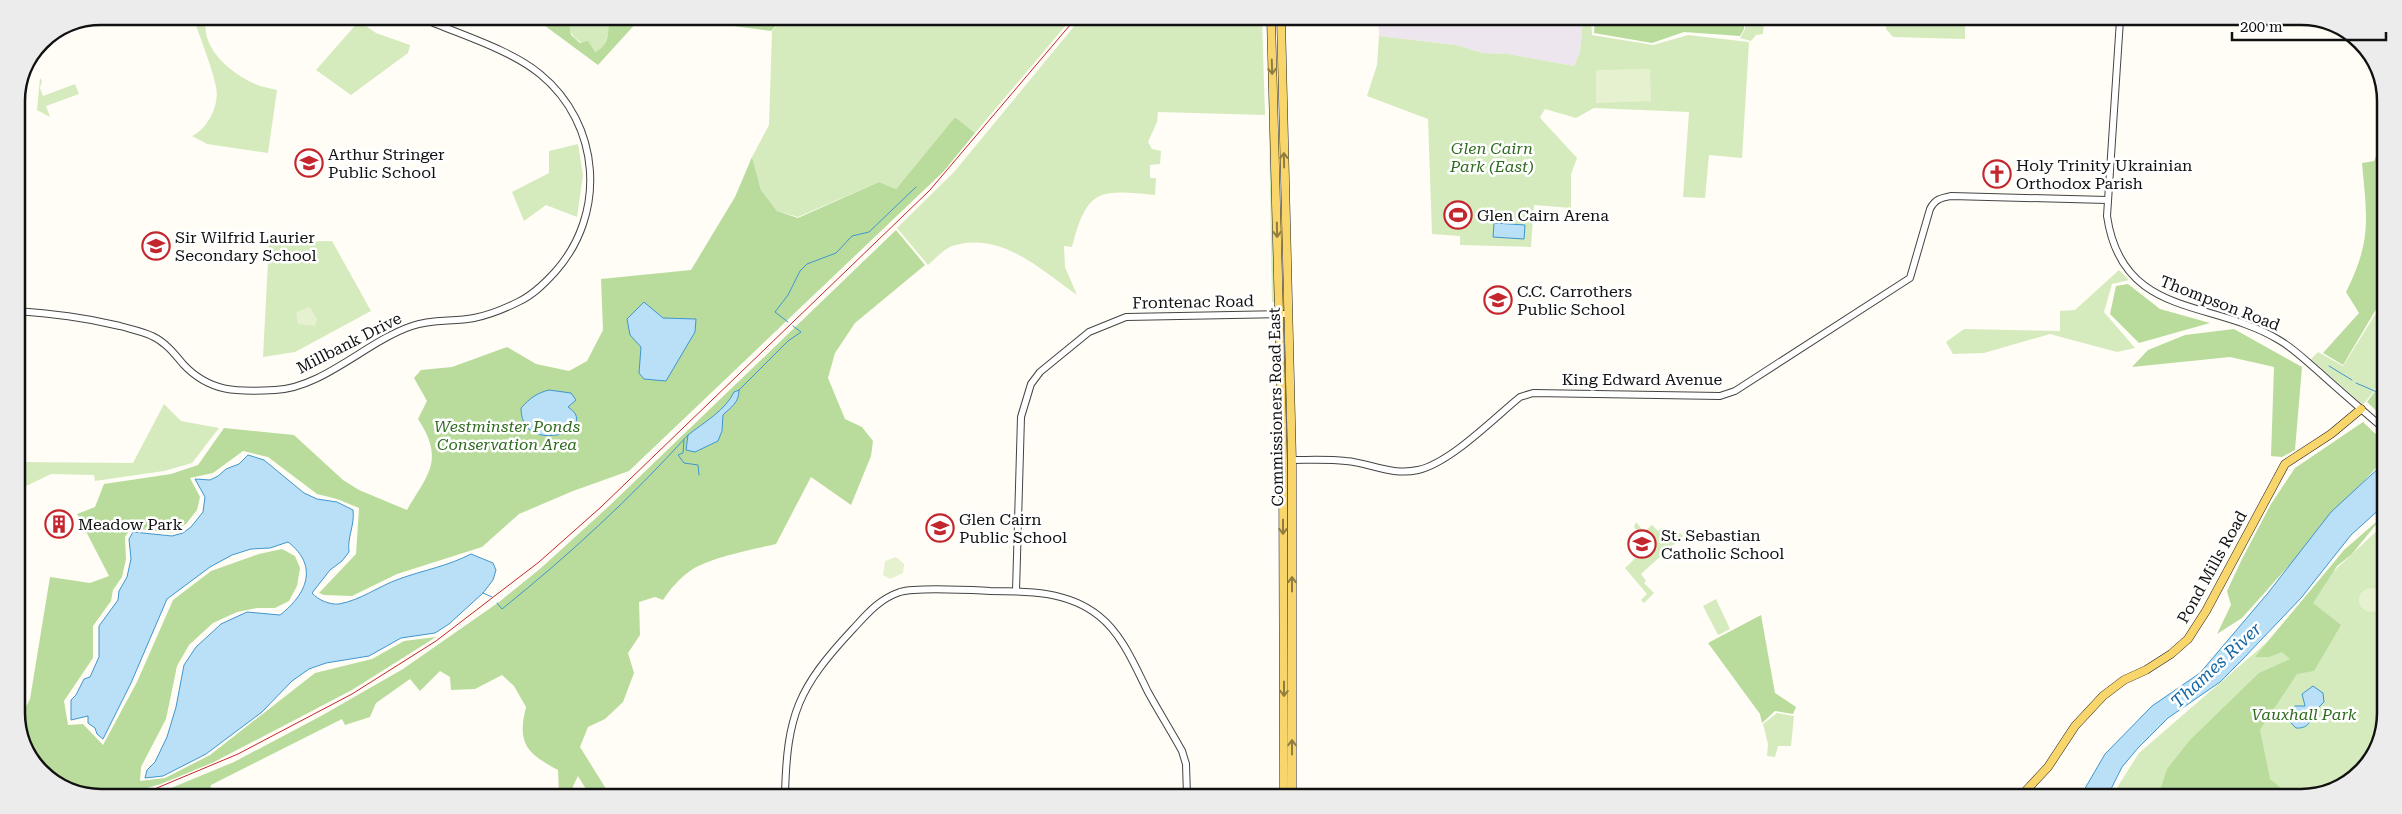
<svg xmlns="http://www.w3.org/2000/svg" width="2402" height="814" viewBox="0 0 2402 814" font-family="'Roboto Serif',serif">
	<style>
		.industrial { fill: #eee6ef }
		.green { fill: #d5ebbd }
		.forest { fill: #b9dc9c }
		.pitch { fill: #e6f2cf }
		.water { fill: #b9e0f7; stroke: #3f96cf }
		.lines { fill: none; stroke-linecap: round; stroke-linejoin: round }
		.stream { stroke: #3f96cf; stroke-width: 1 }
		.minor-casing { stroke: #444; stroke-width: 8 }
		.major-casing { stroke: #222; stroke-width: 9 }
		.minor { stroke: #fff; stroke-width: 6 }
		.major { stroke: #f9d66b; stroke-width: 8 }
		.rail { stroke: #c4262e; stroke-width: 1 }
		.oneway { stroke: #917d42 }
		.labels { text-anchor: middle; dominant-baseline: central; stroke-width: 5; stroke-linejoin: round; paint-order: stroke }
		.park-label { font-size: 16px; font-style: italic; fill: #2f6b1f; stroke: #fff }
		.poi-label { font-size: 16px; fill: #111; stroke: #fff; text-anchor: start }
		.street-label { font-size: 16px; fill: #111; stroke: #fff }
		.water-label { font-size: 18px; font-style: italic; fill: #1768a6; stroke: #fff }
		.rim { fill: none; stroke: #111; stroke-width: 2.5 }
	</style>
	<rect width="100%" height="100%" fill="#fffdf5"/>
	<path class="industrial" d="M 1378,19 L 1583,19 L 1580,52 L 1574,66 L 1508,54 L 1483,53 L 1456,45 L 1379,36 Z"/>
	<g class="green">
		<path d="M 193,16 L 207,16 C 198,46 230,73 255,84 C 262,87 270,88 277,90 L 268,153 L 207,144 L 192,136 C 208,129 220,104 216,87 C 211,63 200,39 193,16 Z"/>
		<path d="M 568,17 L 607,17 L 609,32 L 602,50 L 595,52 C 580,38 569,43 568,17 Z"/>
		<path d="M 783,18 L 1072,18 L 975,133 L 955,117 L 896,189 L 879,182 L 798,217 L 777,211 L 761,190 L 752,157 L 769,125 L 772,31 Z"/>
		<path d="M 1081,18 L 1262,19 L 1265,115 L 1158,112 L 1157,122 L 1148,142 L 1152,149 L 1161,151 L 1160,164 L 1150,165 L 1150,178 L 1156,178 L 1155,195 C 1098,189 1087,189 1072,247 L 1064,246 L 1065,267 L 1077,295 C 1040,269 1001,231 952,246 C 944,249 935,259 928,265 L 897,228 L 954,172 Z"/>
		<path d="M 1583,19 L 1591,19 L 1592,35 L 1653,45 L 1688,35 L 1749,42 L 1742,158 L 1709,155 L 1705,198 L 1683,197 L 1689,112 L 1594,108 L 1576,118 L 1545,109 L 1540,117 L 1542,120 L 1577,158 L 1571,174 L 1571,208 L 1534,205 L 1531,247 L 1460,245 L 1460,236 L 1432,234 L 1428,119 L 1367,96 L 1377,65 L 1379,36 L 1456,45 L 1483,53 L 1508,54 L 1574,66 L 1580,52 Z"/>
		<path d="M 1745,20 L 1764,20 L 1763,34 L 1756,35 L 1751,41 L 1740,38 L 1745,29 Z"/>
		<path d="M 1886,20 L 1965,20 L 1965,39 L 1893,37 L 1886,29 Z"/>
		<path d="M 359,21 L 376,33 L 410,45 L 408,53 L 351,95 L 316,70 Z"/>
		<path d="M 40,78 L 42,81 L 40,88 L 43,96 L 75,84 L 79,94 L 46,106 L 50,117 L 37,110 Z"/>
		<path d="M 1269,126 L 1271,129 L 1275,302 L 1272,302 Z"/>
		<path d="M 578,144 L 583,175 L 577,217 L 546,205 L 524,221 L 512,192 L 549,173 L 549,151 Z"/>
		<path d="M 332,241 L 371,311 L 295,352 L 263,357 L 269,242 Z"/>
		<path d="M 2119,270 L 2129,280 L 2112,284 L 2104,312 L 2135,348 L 2117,352 L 2050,334 L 1984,353 L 1953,354 L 1946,342 L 1964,329 L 2060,331 L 2060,311 L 2075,310 Z"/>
		<path d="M 2384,294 L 2384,389 L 2377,387 L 2363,405 L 2311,359 L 2318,352 L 2343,366 L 2383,302 Z"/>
		<path d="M 164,404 L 181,421 L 219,428 L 192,463 L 164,471 L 95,481 L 94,475 L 51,474 L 16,491 L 16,462 L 133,463 Z"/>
		<path d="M 1636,522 L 1644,532 L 1652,525 L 1658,531 L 1662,528 L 1675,537 L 1680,533 L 1683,536 L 1641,574 L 1646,581 L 1644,583 L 1654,593 L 1644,603 L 1641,600 L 1647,594 L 1625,568 L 1644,550 L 1644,537 L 1634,527 Z"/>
		<path d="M 2383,525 L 2381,740 L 2352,780 L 2301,798 L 2111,797 L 2139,753 L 2266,643 L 2303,600 Z"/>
		<path d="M 1716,599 L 1730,629 L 1718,635 L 1703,606 Z"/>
		<path d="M 1777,713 L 1794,716 L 1791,746 L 1778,746 L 1775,757 L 1767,756 L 1768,744 L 1763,724 Z"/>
	</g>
	<g class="forest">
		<path d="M 533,17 L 568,17 L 571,35 L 580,43 L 588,41 L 595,52 C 609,46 610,30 607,17 L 783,18 L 771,31 L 718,24 L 638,21 L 598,65 Z"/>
		<path d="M 1595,19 L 1744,20 L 1744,29 L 1740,36 L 1684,32 L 1652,43 L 1594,33 Z"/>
		<path d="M 955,117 L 975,133 L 944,171 L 629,471 L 573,491 L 519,514 L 482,547 L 397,574 L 352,596 L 324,595 L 319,593 L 356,554 L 359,508 L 337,499 L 317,494 L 268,457 L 243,451 L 213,473 L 190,478 L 200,497 L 197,510 L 186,524 L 171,533 L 131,528 L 125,537 L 126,559 L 122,577 L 113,590 L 111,601 L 93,626 L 93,658 L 64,701 L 68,725 L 83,724 L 103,745 L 137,682 L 173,600 L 211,571 L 259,554 L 282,549 L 295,556 L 300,568 L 297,586 L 289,601 L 275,608 L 257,608 L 237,612 L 213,623 L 189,645 L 177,666 L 166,719 L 141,767 L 140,781 L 165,778 L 210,755 L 315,673 L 372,659 L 404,641 L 436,637 L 352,690 L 214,762 L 161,784 L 129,793 L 74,793 L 34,765 L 18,722 L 30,699 L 50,577 L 90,583 L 109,576 L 77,514 L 95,507 L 104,484 L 171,474 L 198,465 L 224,428 L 294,435 L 343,480 L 359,490 L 407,510 C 428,474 445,460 418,419 L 427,401 L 414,378 L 421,370 L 452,367 L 507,347 L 536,364 L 569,371 L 587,361 L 603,330 L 601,279 L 691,270 L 735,197 L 752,157 L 761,190 L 777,211 L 798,218 L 879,182 L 896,189 Z"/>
		<path d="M 2385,118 L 2384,278 L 2381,301 L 2343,365 L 2323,353 L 2359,313 L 2346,292 C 2372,240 2367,218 2362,163 L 2374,161 L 2382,141 L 2378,120 Z"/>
		<path d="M 896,230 L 925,265 L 855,323 L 835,353 L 828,378 L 845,419 L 862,427 L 873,441 L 871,456 L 851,505 L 811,477 L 776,544 C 754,549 707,558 690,571 C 679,579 670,589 663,600 L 655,597 L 639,602 L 640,635 L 628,653 L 634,673 L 623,702 L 605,719 L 588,727 L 580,747 L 608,792 L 621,794 L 589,794 L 578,776 L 573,786 L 573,794 L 559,794 L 558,770 C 526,753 517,743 526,707 L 514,686 L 502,675 L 475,689 L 451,690 L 450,677 L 440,671 L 420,691 L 410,679 L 376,703 L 370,717 L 345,725 L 342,719 L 211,785 L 210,794 L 159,793 L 234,762 L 321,716 L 403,669 L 499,602 L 541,568 L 608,507 Z"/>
		<path d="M 2128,284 L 2160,309 L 2210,323 L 2139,343 L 2110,314 L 2116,286 Z"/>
		<path d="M 2234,329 L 2302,367 L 2295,450 L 2282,457 L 2271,456 L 2274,367 L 2230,357 L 2132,367 L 2148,350 L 2185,335 Z"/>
		<path d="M 2376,390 L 2384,393 L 2383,417 L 2367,402 Z"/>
		<path d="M 2363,422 L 2383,441 L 2383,460 L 2242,618 L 2217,634 L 2231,605 L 2227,591 L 2242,559 L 2271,504 L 2295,468 Z"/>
		<path d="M 2383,516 L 2352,554 L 2337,566 L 2313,603 L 2341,625 L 2314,671 L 2297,674 L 2260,730 L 2270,779 L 2293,798 L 2158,797 L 2167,769 L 2190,740 L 2259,673 L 2290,659 L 2282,652 L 2269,657 L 2255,657 L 2344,550 Z"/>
		<path d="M 1761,615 L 1775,693 L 1796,707 L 1793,714 L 1775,711 L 1762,723 L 1760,714 L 1708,643 Z"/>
	</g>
	<g class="pitch">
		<path d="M 1650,69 L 1651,101 L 1596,103 L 1596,70 Z"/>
		<path d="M 308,307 L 311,309 L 317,319 L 315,326 L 298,324 L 296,313 Z"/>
		<path d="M 896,557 L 904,564 L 903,573 L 890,579 L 883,575 L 885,561 Z"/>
		<circle cx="2371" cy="600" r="12"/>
	</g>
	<g class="water">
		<path d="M 1494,223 L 1525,225 L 1524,239 L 1493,237 Z"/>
		<path d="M 644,302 L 663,318 L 696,319 L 695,332 L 666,381 L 644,379 L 639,373 L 641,347 L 630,335 L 627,319 Z"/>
		<path d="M 549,390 L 571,393 L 576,400 L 568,407 C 578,414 578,418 575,429 C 553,440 521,440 521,408 C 530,398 537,393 549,390 Z"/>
		<path d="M 739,390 C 739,403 731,407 723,415 L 722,431 L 718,441 L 695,452 L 686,450 L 688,435 C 703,423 726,410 734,392 Z"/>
		<path d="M 248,455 L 264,460 L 304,493 L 317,499 L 337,502 L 353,510 C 355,525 347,537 349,552 L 342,561 L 330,570 L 312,593 C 318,600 330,605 339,604 C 361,600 379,586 399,579 C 424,570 448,566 471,554 L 493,563 L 496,570 L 493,580 L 483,593 L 449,624 L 435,633 L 401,638 L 369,656 L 326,663 L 309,669 L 292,681 L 262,712 L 206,754 L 163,776 L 145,778 L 147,770 L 155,762 L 167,737 L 176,707 L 184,665 L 196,647 L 221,624 L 247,612 L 280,615 C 307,594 319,566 288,542 L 270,548 L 251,549 L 232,555 L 210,567 L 167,599 L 131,683 L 103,739 L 97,734 L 95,728 L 88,723 L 88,716 L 71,720 L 71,700 L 76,695 L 84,679 L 90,677 L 99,657 L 99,626 L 118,600 L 119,591 L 127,577 L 131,559 L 129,539 L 133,532 L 172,536 L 183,533 L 191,527 L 203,512 L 205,497 L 195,479 L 210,480 L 218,476 L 226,469 L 239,464 Z"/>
		<path d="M 2383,464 L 2383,506 L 2351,535 L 2301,598 L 2241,661 L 2220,682 L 2168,718 L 2138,748 L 2122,767 L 2107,797 L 2080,797 L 2105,754 L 2152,706 L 2200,673 L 2268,593 L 2331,512 Z"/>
		<path d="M 2313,686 L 2323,693 L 2324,702 L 2318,708 L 2308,708 C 2314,718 2310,729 2296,728 L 2288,720 L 2289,711 L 2295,706 L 2305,706 L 2302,694 Z"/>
	</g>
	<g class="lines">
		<g class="stream">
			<path d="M 788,322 L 775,312 L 788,295 L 800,271 L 807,264 L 836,253 L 852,236 L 869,232 L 916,187"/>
			<path d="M 2329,366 L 2352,380"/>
			<path d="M 2356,383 L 2384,395"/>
			<path d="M 739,390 L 788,341 L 801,332 L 793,326"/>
			<path d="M 684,440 L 683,453 L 678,455 L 684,463 L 698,465 L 699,475"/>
			<path d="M 483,593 L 492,597"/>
			<path d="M 497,603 L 502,609 C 568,556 631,498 688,435"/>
		</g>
		<g class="minor-casing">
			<g id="minor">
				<path d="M 2120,20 L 2107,216 C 2122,319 2212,299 2279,340 C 2293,348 2305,360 2318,371 C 2339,390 2361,409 2383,428"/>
				<path d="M 16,311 C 54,314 83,317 120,326 C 130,329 142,331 152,336 C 165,342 174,353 183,364 C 210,393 238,392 275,390 C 323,388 367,341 412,326 C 431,319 454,322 474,318 C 489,315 504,309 518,302 C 533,295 544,284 555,272 C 607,214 601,124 540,74 C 508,48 457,34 420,17"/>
				<path d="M 1292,460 C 1310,460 1328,459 1346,461 C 1370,463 1392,476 1418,470 C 1450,463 1493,419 1520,397 L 1533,393 L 1720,396 L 1735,391 L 1910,278 L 1930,209 C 1935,199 1941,198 1951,196 L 2107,200"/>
				<path d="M 1016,591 L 1021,417 L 1031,384 L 1040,372 L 1089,332 L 1126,317 L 1287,314"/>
				<path d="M 785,795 C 787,714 798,688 853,629 C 867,614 879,599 900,592 C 917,587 970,590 990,591 C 1028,591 1068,591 1099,616 C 1122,634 1135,666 1148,692 C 1159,712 1171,731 1182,751 L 1186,764 L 1187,796"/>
			</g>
		</g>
		<g class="major-casing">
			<g id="major">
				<path d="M 1271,19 L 1283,460 L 1284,796"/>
				<path d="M 1281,19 L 1292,460 L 1292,796"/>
				<path d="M 2020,797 L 2048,767 L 2075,726 L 2103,696 L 2124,680 L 2146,670 L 2171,654 L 2188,639 L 2206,611 L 2285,464 L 2331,434 L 2361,409"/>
			</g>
		</g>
		<use href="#minor" class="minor"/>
		<use href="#major" class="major"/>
		<path class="rail" d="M 145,793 L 238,754 L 352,694 L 436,641 L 539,562 L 601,507 L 930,190 L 1076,18"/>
	</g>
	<defs><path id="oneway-shaft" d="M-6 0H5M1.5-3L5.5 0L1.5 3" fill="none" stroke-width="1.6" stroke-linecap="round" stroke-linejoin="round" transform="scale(1.25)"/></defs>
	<g class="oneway">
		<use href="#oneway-shaft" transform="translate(1272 67) rotate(88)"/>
		<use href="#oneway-shaft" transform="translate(1284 160) rotate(-91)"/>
		<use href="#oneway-shaft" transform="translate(1277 230) rotate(89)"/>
		<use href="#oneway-shaft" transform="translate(1283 527) rotate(90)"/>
		<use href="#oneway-shaft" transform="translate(1292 584) rotate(-90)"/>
		<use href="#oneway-shaft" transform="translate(1284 689) rotate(90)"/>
		<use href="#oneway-shaft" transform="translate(1292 747) rotate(-90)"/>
	</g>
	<defs>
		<g id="school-ring" transform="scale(1.4375)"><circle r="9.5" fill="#fff" stroke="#c4262e" stroke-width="1.5"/><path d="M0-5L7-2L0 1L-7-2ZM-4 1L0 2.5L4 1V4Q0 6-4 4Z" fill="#c4262e"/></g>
		<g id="church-ring" transform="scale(1.4375)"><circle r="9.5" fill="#fff" stroke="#c4262e" stroke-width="1.5"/><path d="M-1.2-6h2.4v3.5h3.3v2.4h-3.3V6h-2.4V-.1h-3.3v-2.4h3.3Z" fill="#c4262e"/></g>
		<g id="stadium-ring" transform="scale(1.4375)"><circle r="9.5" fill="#fff" stroke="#c4262e" stroke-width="1.5"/><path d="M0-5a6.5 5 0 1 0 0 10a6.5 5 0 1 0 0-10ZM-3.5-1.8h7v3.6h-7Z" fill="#c4262e"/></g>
		<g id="building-ring" transform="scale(1.4375)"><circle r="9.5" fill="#fff" stroke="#c4262e" stroke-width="1.5"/><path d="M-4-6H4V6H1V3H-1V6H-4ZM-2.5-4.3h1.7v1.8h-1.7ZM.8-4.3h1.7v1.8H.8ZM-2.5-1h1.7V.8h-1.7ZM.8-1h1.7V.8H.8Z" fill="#c4262e"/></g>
	</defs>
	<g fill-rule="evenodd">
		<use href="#school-ring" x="309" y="163"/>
		<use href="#church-ring" x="1997" y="174"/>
		<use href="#stadium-ring" x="1458" y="215"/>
		<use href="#school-ring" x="156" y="246"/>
		<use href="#school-ring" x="1498" y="300"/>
		<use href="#building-ring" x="59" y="524"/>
		<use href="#school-ring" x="940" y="528"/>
		<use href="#school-ring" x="1642" y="544"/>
	</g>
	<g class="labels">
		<g class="park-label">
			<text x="1492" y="148">Glen Cairn<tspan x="1492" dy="18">Park (East)</tspan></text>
			<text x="507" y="426">Westminster Ponds<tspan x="507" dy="18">Conservation Area</tspan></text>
			<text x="2304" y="714">Vauxhall Park</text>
		</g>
		<g class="poi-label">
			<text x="328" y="154">Arthur Stringer<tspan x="328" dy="18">Public School</tspan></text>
			<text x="2016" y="165">Holy Trinity Ukrainian<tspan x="2016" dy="18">Orthodox Parish</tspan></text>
			<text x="1477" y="215">Glen Cairn Arena</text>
			<text x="175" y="237">Sir Wilfrid Laurier<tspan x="175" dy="18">Secondary School</tspan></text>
			<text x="1517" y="291">C.C. Carrothers<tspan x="1517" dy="18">Public School</tspan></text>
			<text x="959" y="519">Glen Cairn<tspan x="959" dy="18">Public School</tspan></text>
			<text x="78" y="524">Meadow Park</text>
			<text x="1661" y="535">St. Sebastian<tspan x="1661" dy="18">Catholic School</tspan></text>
		</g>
		<g class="street-label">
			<text transform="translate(1193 302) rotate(-1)">Frontenac Road</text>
			<text transform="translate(2220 303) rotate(21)">Thompson Road</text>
			<text transform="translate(349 343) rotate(-27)">Millbank Drive</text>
			<text x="1642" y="379">King Edward Avenue</text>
			<text transform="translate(1276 407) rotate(-91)">Commissioners Road East</text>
			<text transform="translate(2212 567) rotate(-61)">Pond Mills Road</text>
		</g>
		<g class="water-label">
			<text transform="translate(2216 665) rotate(-43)">Thames River</text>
		</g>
	</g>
	<path d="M0 0H2402V814H0ZM101 25H2301A76 76 0 0 1 2377 101V713A76 76 0 0 1 2301 789H101A76 76 0 0 1 25 713V101A76 76 0 0 1 101 25Z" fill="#ececec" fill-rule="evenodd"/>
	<path class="rim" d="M101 25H2301A76 76 0 0 1 2377 101V713A76 76 0 0 1 2301 789H101A76 76 0 0 1 25 713V101A76 76 0 0 1 101 25Z"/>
	<path d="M2232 32v8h154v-8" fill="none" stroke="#111111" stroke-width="2.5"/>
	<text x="2240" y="32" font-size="15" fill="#111111" stroke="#ffffff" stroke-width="4" paint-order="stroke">200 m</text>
</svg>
